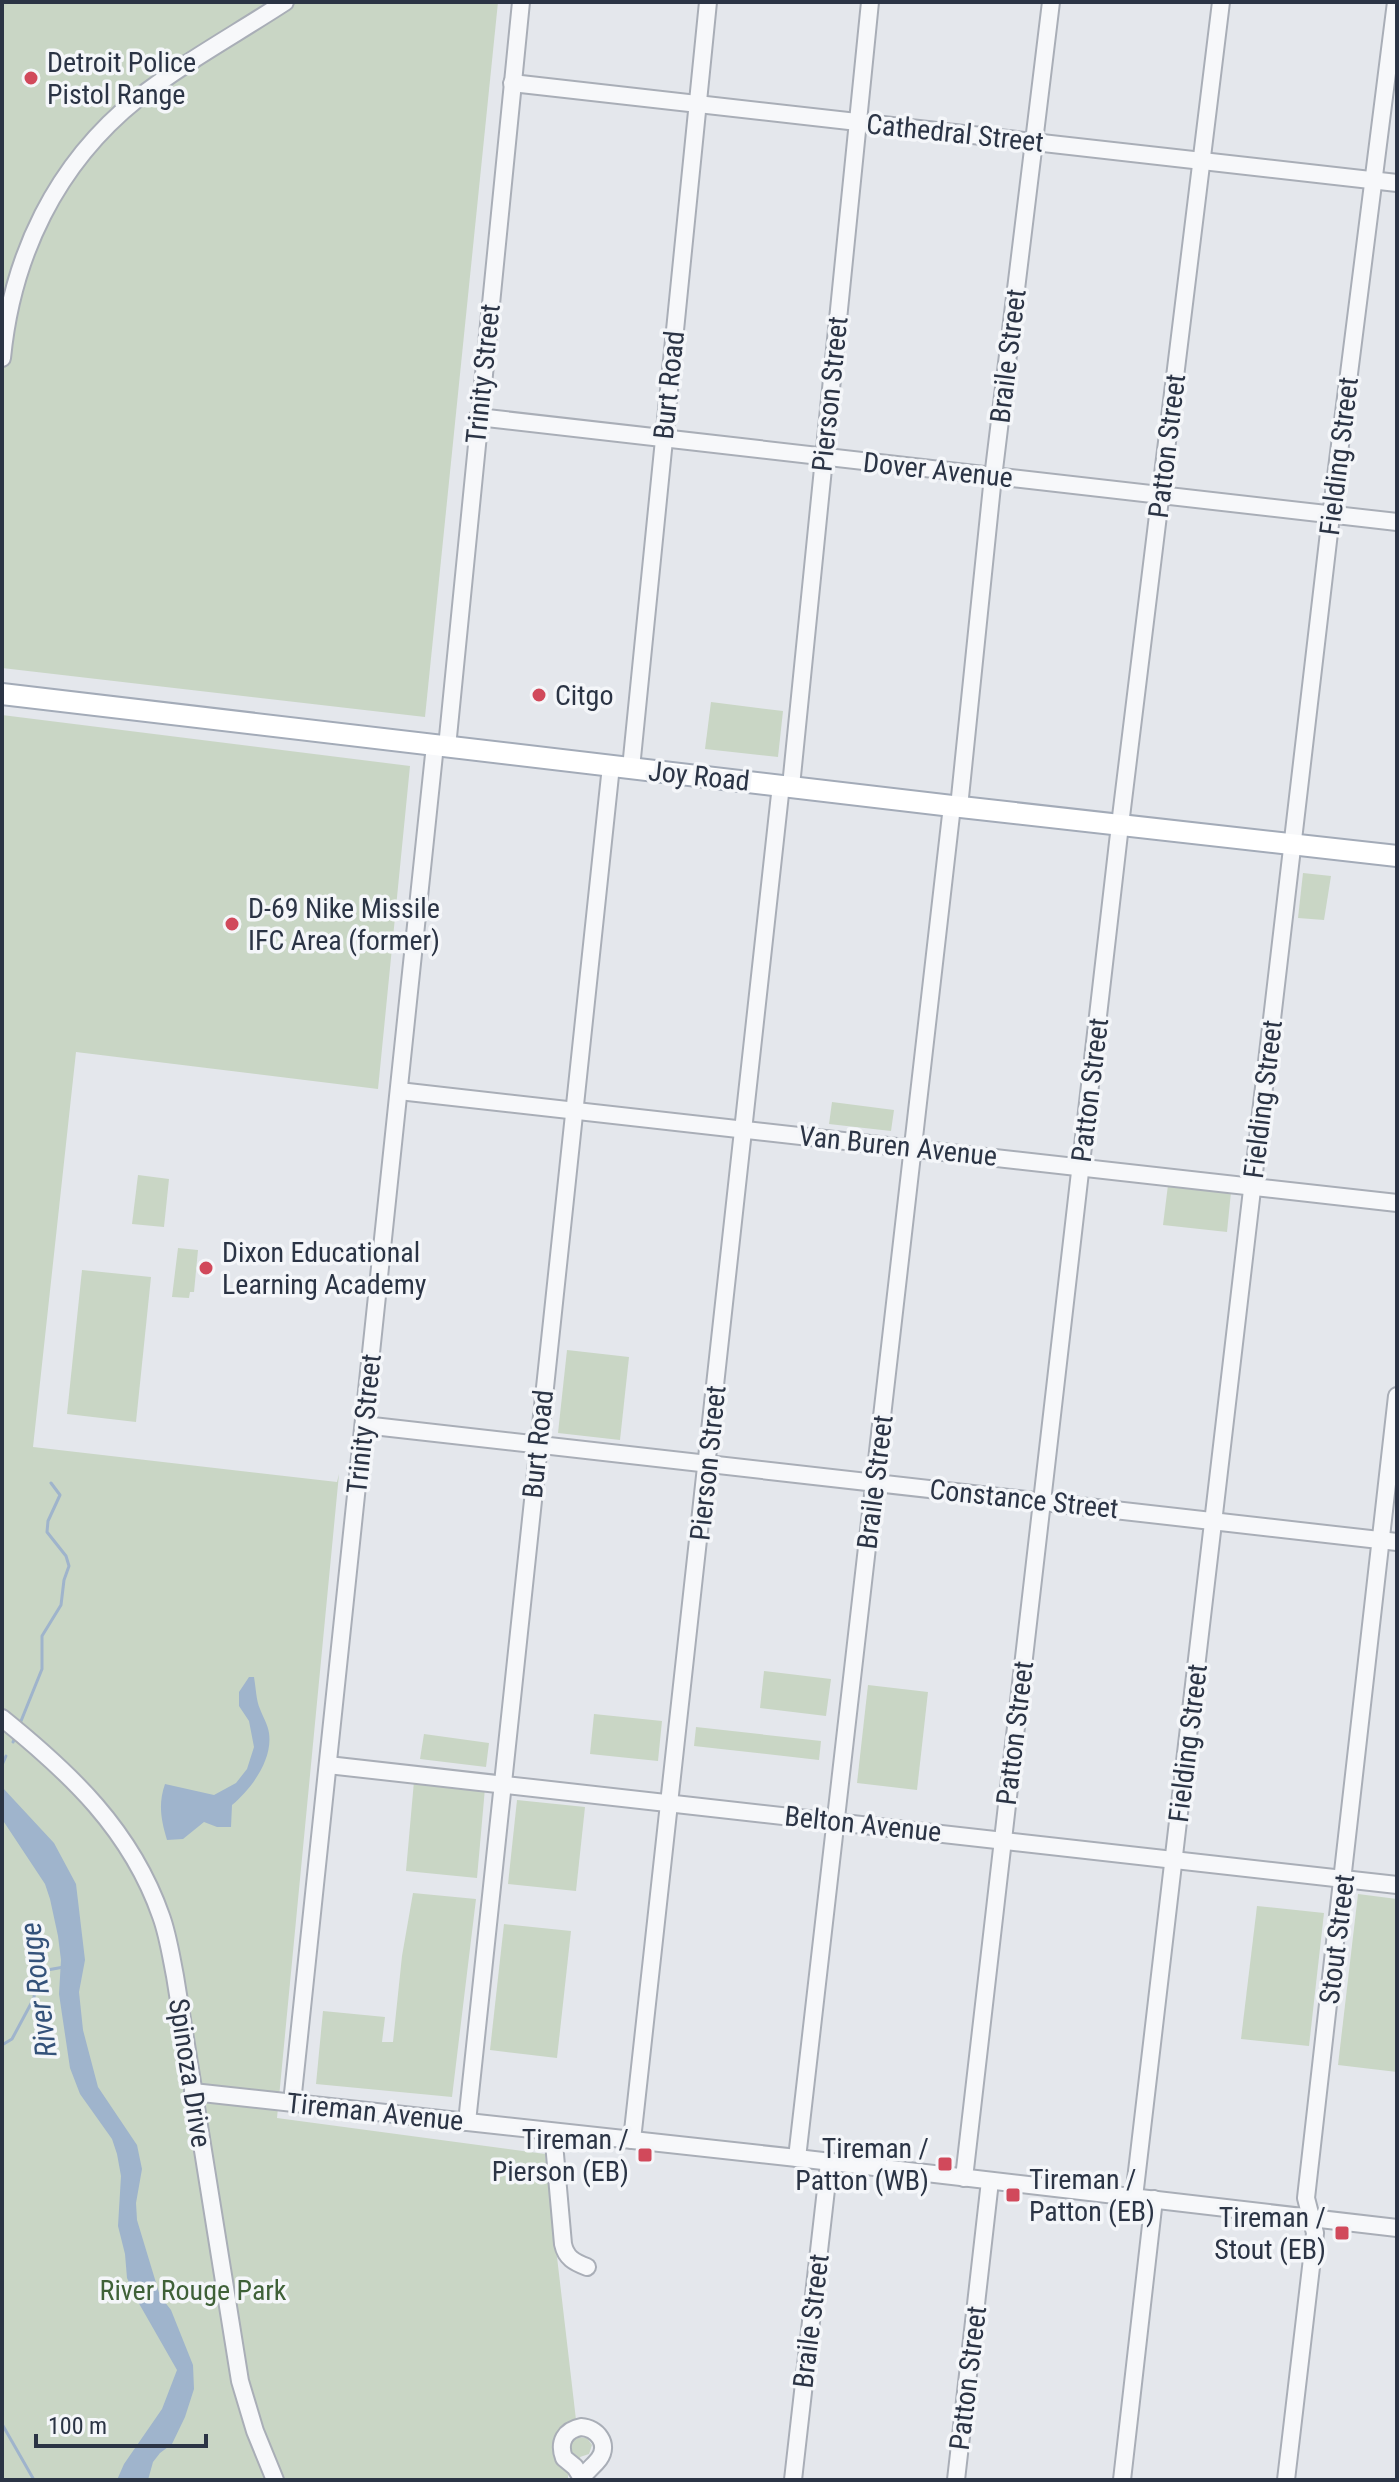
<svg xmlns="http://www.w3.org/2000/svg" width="1399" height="2482" viewBox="0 0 1399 2482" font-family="'Roboto Condensed',sans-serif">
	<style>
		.green { fill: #c9d6c5 }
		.water { fill: #9fb4cc }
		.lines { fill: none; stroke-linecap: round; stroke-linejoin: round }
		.stream { stroke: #9fb4cc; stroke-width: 3 }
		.minor-casing { stroke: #a9aeb7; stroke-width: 20 }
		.major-casing { stroke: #a3abb8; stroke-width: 24 }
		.minor { stroke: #f7f8fa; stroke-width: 16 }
		.major { stroke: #fff; stroke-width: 20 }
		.poi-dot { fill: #d1495b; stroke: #f4f6f9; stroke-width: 3 }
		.labels { text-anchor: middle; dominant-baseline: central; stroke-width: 7; stroke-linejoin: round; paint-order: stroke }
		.poi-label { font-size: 28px; fill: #2b3445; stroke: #f4f6f9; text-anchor: start }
		.street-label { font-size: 28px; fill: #2b3445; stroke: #f4f6f9 }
		.park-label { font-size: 28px; fill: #3f6138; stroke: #f4f6f9 }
		.water-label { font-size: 30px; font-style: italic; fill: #34527a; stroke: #f4f6f9 }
	</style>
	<rect width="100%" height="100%" fill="#e4e7ec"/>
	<g class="green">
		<path d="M 2,2 L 498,2 L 425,717 L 2,668 Z"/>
		<path d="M 711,702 L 783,711 L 778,757 L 705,749 Z"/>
		<path d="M 2,715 L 410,766 L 378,1089 L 76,1052 L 33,1447 L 337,1482 L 339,1474 L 277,2118 L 545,2154 L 578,2437 L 587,2438 L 592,2445 L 589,2454 L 580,2457 L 582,2470 L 568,2469 L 568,2480 L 2,2480 Z"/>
		<path d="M 1303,873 L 1331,876 L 1324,920 L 1298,918 Z"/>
		<path d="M 832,1102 L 894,1110 L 891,1131 L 829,1124 Z"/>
		<path d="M 138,1175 L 169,1179 L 164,1227 L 132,1224 Z"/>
		<path d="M 1168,1185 L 1231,1192 L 1227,1232 L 1163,1225 Z"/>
		<path d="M 178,1248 L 198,1250 L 194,1292 L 190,1292 L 189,1298 L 172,1297 Z"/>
		<path d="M 82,1270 L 151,1277 L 136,1422 L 67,1414 Z"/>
		<path d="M 567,1350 L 629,1357 L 620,1440 L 558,1433 Z"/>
		<path d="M 764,1671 L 831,1679 L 826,1716 L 760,1708 Z"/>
		<path d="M 868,1685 L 928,1692 L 917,1790 L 857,1783 Z"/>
		<path d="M 594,1714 L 662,1721 L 658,1761 L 590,1754 Z"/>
		<path d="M 696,1727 L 821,1741 L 819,1760 L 694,1746 Z"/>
		<path d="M 424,1734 L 489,1743 L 486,1767 L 420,1759 Z"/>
		<path d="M 414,1781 L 485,1788 L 477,1878 L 406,1871 Z"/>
		<path d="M 517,1800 L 585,1807 L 576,1891 L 508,1884 Z"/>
		<path d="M 413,1893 L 476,1899 L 452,2097 L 316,2084 L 323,2011 L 385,2017 L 382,2042 L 393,2042 L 402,1956 Z"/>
		<path d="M 1358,1894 L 1397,1899 L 1397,2072 L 1338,2065 Z"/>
		<path d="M 1257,1906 L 1324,1913 L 1309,2046 L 1241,2039 Z"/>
		<path d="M 504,1924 L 571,1931 L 557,2058 L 490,2050 Z"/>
	</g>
	<g class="water">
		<path d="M 249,1677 L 254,1677 C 256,1688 256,1700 260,1709 C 263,1717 268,1725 269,1733 C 273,1760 251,1789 232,1805 L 231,1827 L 217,1827 L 204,1822 L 183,1839 L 167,1840 C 161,1820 158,1804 165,1784 L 214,1795 L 236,1783 L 247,1769 L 254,1747 L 249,1721 L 239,1706 L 239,1692 Z"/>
		<path d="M 2,1787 L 54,1843 L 76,1884 L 85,1960 L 79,1992 L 83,2030 L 98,2087 L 137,2145 L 142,2169 L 136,2203 L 137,2220 L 160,2296 L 171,2310 L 193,2365 L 194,2389 L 185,2417 L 172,2444 L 160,2453 L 153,2462 L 148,2480 L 117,2480 L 124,2464 L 162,2409 L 177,2370 L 137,2300 L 127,2278 L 125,2254 L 118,2226 L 121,2176 L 117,2154 L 112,2139 L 80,2094 L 70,2068 L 59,1994 L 61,1960 L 58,1936 L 50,1899 L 45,1884 L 2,1819 Z"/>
	</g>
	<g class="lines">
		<g class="stream">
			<path d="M 19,1726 L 42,1669 L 42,1636 L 61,1605 L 64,1580 L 69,1566 L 66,1556 L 47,1532 L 48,1521 L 60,1495 L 51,1483"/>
			<path d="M 13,1742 L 14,1740"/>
			<path d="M 2,1765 L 6,1756"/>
			<path d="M 2,2045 L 12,2039 L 34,1998 L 36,1972 L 64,1967"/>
			<path d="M 2,2424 L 34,2480"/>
		</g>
		<g class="minor-casing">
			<g id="minor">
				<path d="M 512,83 L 1397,183"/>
				<path d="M 2,358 C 12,256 56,164 137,99 C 183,63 236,34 285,2"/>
				<path d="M 478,417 L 1397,522"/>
				<path d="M 447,747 L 521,2"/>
				<path d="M 631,768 L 708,2"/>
				<path d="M 791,786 L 870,2"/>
				<path d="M 959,807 L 992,486 L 1051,2"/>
				<path d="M 399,1091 L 1397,1203"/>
				<path d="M 364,1425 L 1397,1542"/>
				<path d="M 2,1718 C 70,1773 131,1830 161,1916 C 168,1935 171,1956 175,1976 L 240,2381 L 255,2431 L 275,2480"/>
				<path d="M 328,1765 L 1397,1885"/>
				<path d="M 193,2092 L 797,2158 L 1397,2228"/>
				<path d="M 292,2103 L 435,745"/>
				<path d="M 467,2122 L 611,766"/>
				<path d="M 553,2132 L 563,2244 C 566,2258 574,2262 587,2267"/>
				<path d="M 632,2140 L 781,785"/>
				<path d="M 797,2158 L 952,806"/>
				<path d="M 964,2178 L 1120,825 L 1221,2"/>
				<path d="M 1134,2197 L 1330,524 L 1396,2"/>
				<path d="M 581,2427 C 597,2428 610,2444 599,2459 C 593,2467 588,2469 582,2478 L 575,2467 L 564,2458 C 558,2442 565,2430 581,2427 Z"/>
				<path d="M 793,2480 L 829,2163"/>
				<path d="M 956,2480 L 990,2181"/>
				<path d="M 1122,2480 L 1154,2199"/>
				<path d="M 1286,2480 L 1315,2233 L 1306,2198 L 1397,1396"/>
			</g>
		</g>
		<g class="major-casing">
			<path id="major" d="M 2,694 L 952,806 L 1397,856"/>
		</g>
		<use href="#minor" class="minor"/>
		<use href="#major" class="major"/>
	</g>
	<g class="poi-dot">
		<circle cx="31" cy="78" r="8"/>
		<circle cx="539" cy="695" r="8"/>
		<circle cx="232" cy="924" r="8"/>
		<circle cx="206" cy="1268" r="8"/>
		<rect x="637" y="2147" width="16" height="16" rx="4"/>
		<rect x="937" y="2156" width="16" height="16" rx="4"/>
		<rect x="1005" y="2187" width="16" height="16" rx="4"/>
		<rect x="1334" y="2225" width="16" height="16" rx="4"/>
	</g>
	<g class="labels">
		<g class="poi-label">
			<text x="47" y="62">Detroit Police<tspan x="47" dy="32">Pistol Range</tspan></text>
			<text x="555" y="695">Citgo</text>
			<text x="248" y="908">D-69 Nike Missile<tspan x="248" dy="32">IFC Area (former)</tspan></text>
			<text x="222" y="1252">Dixon Educational<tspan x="222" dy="32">Learning Academy</tspan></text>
			<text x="629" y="2139" text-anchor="end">Tireman /<tspan x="629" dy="32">Pierson (EB)</tspan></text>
			<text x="929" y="2148" text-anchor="end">Tireman /<tspan x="929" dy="32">Patton (WB)</tspan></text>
			<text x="1029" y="2179">Tireman /<tspan x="1029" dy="32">Patton (EB)</tspan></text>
			<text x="1326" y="2217" text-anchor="end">Tireman /<tspan x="1326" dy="32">Stout (EB)</tspan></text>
		</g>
		<g class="street-label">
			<text transform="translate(955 133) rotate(6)">Cathedral Street</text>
			<text transform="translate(1008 356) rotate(-83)">Braile Street</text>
			<text transform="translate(483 374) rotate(-84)">Trinity Street</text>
			<text transform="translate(669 385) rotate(-84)">Burt Road</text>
			<text transform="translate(830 394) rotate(-84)">Pierson Street</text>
			<text transform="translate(1167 446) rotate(-83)">Patton Street</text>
			<text transform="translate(1339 456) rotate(-83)">Fielding Street</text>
			<text transform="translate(938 470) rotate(6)">Dover Avenue</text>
			<text transform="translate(699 776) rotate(6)">Joy Road</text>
			<text transform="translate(1090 1090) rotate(-83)">Patton Street</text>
			<text transform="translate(1263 1099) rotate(-83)">Fielding Street</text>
			<text transform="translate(898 1146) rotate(6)">Van Buren Avenue</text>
			<text transform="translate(364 1424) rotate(-84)">Trinity Street</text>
			<text transform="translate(538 1444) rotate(-84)">Burt Road</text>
			<text transform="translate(708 1463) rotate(-84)">Pierson Street</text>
			<text transform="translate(875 1482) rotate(-83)">Braile Street</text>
			<text transform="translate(1024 1499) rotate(6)">Constance Street</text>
			<text transform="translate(1015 1733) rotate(-83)">Patton Street</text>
			<text transform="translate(1188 1743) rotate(-83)">Fielding Street</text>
			<text transform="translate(863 1824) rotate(6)">Belton Avenue</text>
			<text transform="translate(1337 1939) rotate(-83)">Stout Street</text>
			<text transform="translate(190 2073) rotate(81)">Spinoza Drive</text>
			<text transform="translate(375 2112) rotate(6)">Tireman Avenue</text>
			<text transform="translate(811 2321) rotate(-83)">Braile Street</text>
			<text transform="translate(968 2378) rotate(-83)">Patton Street</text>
		</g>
		<g class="park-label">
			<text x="193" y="2290">River Rouge Park</text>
		</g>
		<g class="water-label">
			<text transform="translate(38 1990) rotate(-97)">River Rouge</text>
		</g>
	</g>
	<rect width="1399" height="2482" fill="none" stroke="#2b3445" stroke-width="8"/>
	<path d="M36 2434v12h170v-12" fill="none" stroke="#2b3445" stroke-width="4"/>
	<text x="48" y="2434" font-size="24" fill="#2b3445" stroke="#f4f6f9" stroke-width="6" paint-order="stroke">100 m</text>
</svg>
